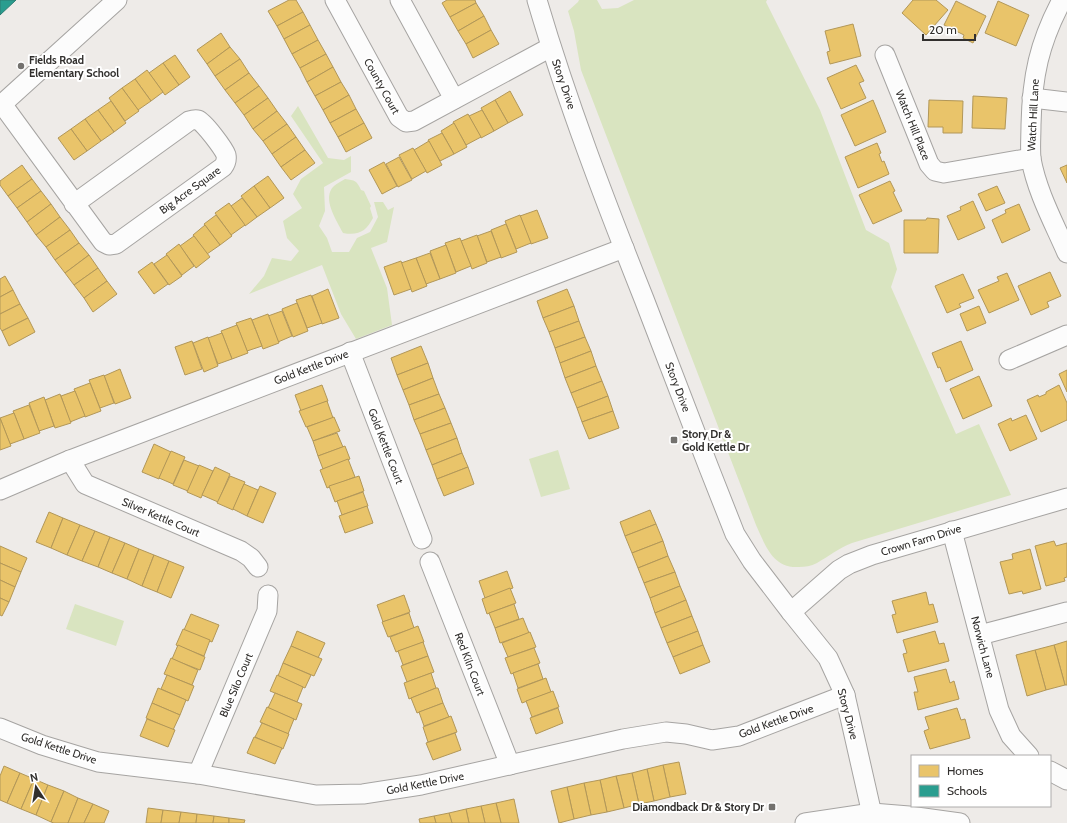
<svg xmlns="http://www.w3.org/2000/svg" width="1067" height="823" viewBox="0 0 1067 823" font-family="Cabin,sans-serif">
	<style>
		.green { fill: #d9e4c0 }
		.homes { fill: #e9c46a; stroke: #b29758 }
		.schools { fill: #2a9d8f; stroke: #2c7c72 }
		.lines { fill: none; stroke-linecap: round; stroke-linejoin: round }
		.minor-casing { stroke: #a6a4a2; stroke-width: 21 }
		.minor { stroke: #fcfcfc; stroke-width: 19 }
		.poi-dot { fill: #73716e; stroke: #fff; stroke-width: 1.5 }
		.labels { text-anchor: middle; dominant-baseline: central; stroke-width: 4; stroke-linejoin: round; paint-order: stroke }
		.poi-label { font-size: 11px; font-weight: bold; fill: #312f2d; stroke: #fff; text-anchor: start }
		.street-label { font-size: 11px; fill: #312f2d; stroke: #fff }
	</style>
	<rect width="100%" height="100%" fill="#eeebe8"/>
	<g class="green">
		<path d="M 579,0 L 597,0 L 602,9 L 618,8 L 634,0 L 767,0 L 766,2 L 820,110 L 866,230 L 889,243 L 897,269 L 891,287 L 956,434 L 979,424 L 1011,495 L 852,543 C 839,548 829,556 817,563 C 811,566 805,567 799,567 C 773,569 765,545 756,525 L 581,70 L 574,31 L 568,11 L 578,2 Z"/>
		<path d="M 298,106 L 328,158 L 344,160 L 351,156 L 351,172 L 324,187 L 325,211 L 319,226 L 327,238 L 332,252 L 349,252 L 357,238 L 370,232 L 378,217 L 374,202 L 383,202 L 388,210 L 394,207 L 387,242 L 371,248 L 387,288 L 392,325 L 356,339 L 341,314 L 322,265 L 249,294 L 264,276 L 272,258 L 291,261 L 299,251 L 287,238 L 283,221 L 302,208 L 293,194 L 301,179 L 323,163 L 291,116 Z"/>
		<path d="M 345,179 C 355,180 357,181 361,190 L 364,191 L 371,206 L 370,208 L 373,218 C 366,231 359,236 343,233 C 337,221 321,198 334,186 C 337,183 342,181 345,179 Z"/>
		<path d="M 558,450 L 570,489 L 541,497 L 529,459 Z"/>
		<path d="M 75,604 L 124,621 L 116,646 L 66,629 Z"/>
	</g>
	<g class="homes">
		<path d="M 289,0 L 296,0 L 303,12 L 277,26 L 268,11 Z"/>
		<path d="M 447,0 L 475,0 L 476,3 L 450,17 L 442,3 Z"/>
		<path d="M 913,0 L 936,0 L 948,10 L 926,35 L 902,13 Z"/>
		<path d="M 956,1 L 986,16 L 973,43 L 963,38 L 964,35 L 944,25 Z"/>
		<path d="M 998,1 L 1029,15 L 1016,46 L 985,33 Z"/>
		<path d="M 476,3 L 484,16 L 458,31 L 450,17 Z"/>
		<path d="M 303,12 L 310,25 L 284,39 L 277,26 Z"/>
		<path d="M 484,16 L 491,30 L 466,44 L 458,31 Z"/>
		<path d="M 853,24 L 861,56 L 830,64 L 827,52 L 830,51 L 825,31 Z"/>
		<path d="M 310,25 L 318,40 L 292,54 L 284,39 Z"/>
		<path d="M 491,30 L 499,44 L 473,58 L 466,44 Z"/>
		<path d="M 221,33 L 230,47 L 207,64 L 197,50 Z"/>
		<path d="M 318,40 L 326,54 L 300,68 L 292,54 Z"/>
		<path d="M 230,47 L 240,59 L 215,76 L 207,64 Z"/>
		<path d="M 326,54 L 333,67 L 307,82 L 300,68 Z"/>
		<path d="M 175,55 L 190,77 L 179,85 L 163,63 Z"/>
		<path d="M 240,59 L 249,73 L 225,90 L 215,76 Z"/>
		<path d="M 163,63 L 179,85 L 165,95 L 149,73 Z"/>
		<path d="M 856,65 L 864,81 L 859,83 L 866,98 L 841,109 L 827,78 Z"/>
		<path d="M 333,67 L 341,82 L 315,96 L 307,82 Z"/>
		<path d="M 147,70 L 163,92 L 151,101 L 135,79 Z"/>
		<path d="M 249,73 L 259,86 L 235,103 L 225,90 Z"/>
		<path d="M 135,79 L 151,101 L 138,110 L 122,88 Z"/>
		<path d="M 341,82 L 349,95 L 323,110 L 315,96 Z"/>
		<path d="M 259,86 L 268,98 L 244,115 L 235,103 Z"/>
		<path d="M 122,88 L 139,111 L 125,121 L 109,98 Z"/>
		<path d="M 510,91 L 523,115 L 508,123 L 495,100 Z"/>
		<path d="M 349,95 L 356,109 L 330,123 L 323,110 Z"/>
		<path d="M 973,96 L 1007,98 L 1005,129 L 972,128 Z"/>
		<path d="M 268,98 L 277,111 L 253,129 L 244,115 Z"/>
		<path d="M 495,100 L 508,123 L 494,131 L 481,108 Z"/>
		<path d="M 873,100 L 886,132 L 855,146 L 841,115 Z"/>
		<path d="M 929,100 L 963,101 L 962,133 L 943,133 L 943,127 L 928,127 Z"/>
		<path d="M 111,101 L 126,123 L 114,132 L 98,110 Z"/>
		<path d="M 356,109 L 364,123 L 338,137 L 330,123 Z"/>
		<path d="M 98,110 L 114,132 L 101,141 L 85,119 Z"/>
		<path d="M 482,110 L 494,131 L 481,138 L 469,116 Z"/>
		<path d="M 277,111 L 287,124 L 263,141 L 253,129 Z"/>
		<path d="M 468,114 L 481,137 L 466,145 L 453,122 Z"/>
		<path d="M 85,119 L 101,141 L 87,151 L 71,129 Z"/>
		<path d="M 364,123 L 372,138 L 346,152 L 338,137 Z"/>
		<path d="M 454,123 L 467,147 L 454,154 L 441,131 Z"/>
		<path d="M 287,124 L 296,137 L 272,154 L 263,141 Z"/>
		<path d="M 71,129 L 87,151 L 74,160 L 58,138 Z"/>
		<path d="M 442,133 L 454,154 L 440,161 L 428,140 Z"/>
		<path d="M 296,137 L 305,150 L 281,167 L 272,154 Z"/>
		<path d="M 429,141 L 442,165 L 427,173 L 414,150 Z"/>
		<path d="M 877,143 L 881,153 L 879,154 L 882,162 L 884,161 L 889,174 L 858,188 L 845,157 Z"/>
		<path d="M 413,148 L 426,171 L 412,179 L 399,155 Z"/>
		<path d="M 305,150 L 315,163 L 291,180 L 281,167 Z"/>
		<path d="M 399,157 L 412,180 L 398,187 L 386,164 Z"/>
		<path d="M 384,162 L 397,186 L 382,194 L 369,170 Z"/>
		<path d="M 22,165 L 32,179 L 8,196 L 0,185 L 0,181 Z"/>
		<path d="M 1067,165 L 1067,183 L 1060,168 Z"/>
		<path d="M 268,176 L 284,198 L 270,208 L 254,186 Z"/>
		<path d="M 32,179 L 41,191 L 17,208 L 8,196 Z"/>
		<path d="M 890,181 L 895,191 L 893,192 L 902,211 L 873,224 L 859,195 Z"/>
		<path d="M 254,186 L 270,208 L 257,217 L 241,196 Z"/>
		<path d="M 997,186 L 1005,203 L 986,211 L 978,194 Z"/>
		<path d="M 41,191 L 51,204 L 27,222 L 17,208 Z"/>
		<path d="M 242,198 L 257,217 L 245,226 L 231,206 Z"/>
		<path d="M 973,201 L 985,228 L 958,240 L 947,216 L 961,210 L 960,207 Z"/>
		<path d="M 229,203 L 245,225 L 231,235 L 215,213 Z"/>
		<path d="M 51,204 L 60,217 L 36,235 L 27,222 Z"/>
		<path d="M 1019,204 L 1030,230 L 1002,243 L 992,220 L 1006,213 L 1005,210 Z"/>
		<path d="M 537,210 L 548,238 L 531,244 L 520,216 Z"/>
		<path d="M 216,215 L 232,236 L 220,245 L 204,224 Z"/>
		<path d="M 520,215 L 531,243 L 516,249 L 505,221 Z"/>
		<path d="M 60,217 L 70,230 L 46,247 L 36,235 Z"/>
		<path d="M 927,218 L 939,219 L 938,253 L 904,253 L 904,220 L 926,220 Z"/>
		<path d="M 506,224 L 517,252 L 501,258 L 491,230 Z"/>
		<path d="M 205,225 L 220,245 L 207,254 L 193,235 Z"/>
		<path d="M 70,230 L 79,243 L 55,260 L 46,247 Z"/>
		<path d="M 491,231 L 501,257 L 487,262 L 477,236 Z"/>
		<path d="M 477,235 L 487,263 L 472,269 L 461,241 Z"/>
		<path d="M 194,236 L 210,257 L 196,268 L 180,246 Z"/>
		<path d="M 460,238 L 471,266 L 456,272 L 445,243 Z"/>
		<path d="M 79,243 L 89,255 L 65,273 L 55,260 Z"/>
		<path d="M 179,244 L 194,266 L 182,275 L 166,254 Z"/>
		<path d="M 446,245 L 456,273 L 440,279 L 430,251 Z"/>
		<path d="M 430,253 L 440,279 L 426,284 L 416,258 Z"/>
		<path d="M 89,255 L 98,268 L 74,285 L 65,273 Z"/>
		<path d="M 167,255 L 182,276 L 169,285 L 154,264 Z"/>
		<path d="M 416,258 L 427,286 L 412,292 L 401,263 Z"/>
		<path d="M 401,261 L 411,289 L 394,295 L 384,267 Z"/>
		<path d="M 152,262 L 168,284 L 154,294 L 138,272 Z"/>
		<path d="M 98,268 L 107,281 L 84,298 L 74,285 Z"/>
		<path d="M 1050,272 L 1061,296 L 1047,302 L 1049,307 L 1031,315 L 1018,286 Z"/>
		<path d="M 1007,273 L 1019,300 L 989,313 L 978,290 L 999,281 L 997,277 Z"/>
		<path d="M 963,274 L 974,298 L 959,304 L 961,307 L 947,313 L 935,286 Z"/>
		<path d="M 5,276 L 13,290 L 0,297 L 0,279 Z"/>
		<path d="M 107,281 L 117,294 L 93,312 L 84,298 Z"/>
		<path d="M 328,289 L 339,318 L 322,324 L 312,296 Z"/>
		<path d="M 567,289 L 574,306 L 543,318 L 537,301 Z"/>
		<path d="M 13,290 L 20,304 L 0,314 L 0,297 Z"/>
		<path d="M 311,295 L 322,323 L 307,328 L 296,300 Z"/>
		<path d="M 297,303 L 308,331 L 293,337 L 282,309 Z"/>
		<path d="M 20,304 L 28,318 L 2,331 L 0,328 L 0,314 Z"/>
		<path d="M 574,306 L 579,321 L 549,332 L 543,318 Z"/>
		<path d="M 979,306 L 986,323 L 967,331 L 960,314 Z"/>
		<path d="M 282,311 L 292,336 L 278,342 L 268,316 Z"/>
		<path d="M 268,314 L 279,343 L 263,349 L 252,320 Z"/>
		<path d="M 28,318 L 35,332 L 9,346 L 2,331 Z"/>
		<path d="M 251,318 L 262,346 L 247,351 L 236,323 Z"/>
		<path d="M 579,321 L 585,337 L 555,348 L 549,332 Z"/>
		<path d="M 237,325 L 248,353 L 232,359 L 221,331 Z"/>
		<path d="M 222,333 L 232,359 L 218,364 L 208,338 Z"/>
		<path d="M 208,337 L 218,366 L 204,372 L 193,343 Z"/>
		<path d="M 585,337 L 591,351 L 560,363 L 555,348 Z"/>
		<path d="M 192,341 L 202,369 L 185,375 L 175,347 Z"/>
		<path d="M 961,341 L 973,370 L 946,382 L 940,367 L 938,368 L 932,353 Z"/>
		<path d="M 421,346 L 428,363 L 397,375 L 391,358 Z"/>
		<path d="M 591,351 L 596,366 L 565,378 L 560,363 Z"/>
		<path d="M 428,363 L 433,378 L 403,390 L 397,375 Z"/>
		<path d="M 596,366 L 602,381 L 571,393 L 565,378 Z"/>
		<path d="M 120,369 L 131,398 L 115,404 L 104,376 Z"/>
		<path d="M 1067,370 L 1067,392 L 1059,374 Z"/>
		<path d="M 104,375 L 114,403 L 100,408 L 89,380 Z"/>
		<path d="M 979,376 L 992,406 L 963,419 L 950,389 Z"/>
		<path d="M 433,378 L 439,394 L 409,405 L 403,390 Z"/>
		<path d="M 602,381 L 608,396 L 577,408 L 571,393 Z"/>
		<path d="M 90,383 L 101,411 L 85,417 L 74,389 Z"/>
		<path d="M 322,385 L 328,401 L 301,411 L 295,395 Z"/>
		<path d="M 1059,385 L 1067,403 L 1067,420 L 1041,432 L 1027,400 L 1038,395 L 1039,397 L 1046,394 L 1046,392 Z"/>
		<path d="M 75,391 L 85,416 L 70,422 L 61,396 Z"/>
		<path d="M 60,394 L 71,423 L 55,428 L 45,400 Z"/>
		<path d="M 439,394 L 445,408 L 414,420 L 409,405 Z"/>
		<path d="M 608,396 L 613,411 L 582,422 L 577,408 Z"/>
		<path d="M 44,397 L 54,426 L 39,431 L 29,403 Z"/>
		<path d="M 327,401 L 333,418 L 306,427 L 299,411 Z"/>
		<path d="M 29,405 L 40,433 L 24,439 L 13,411 Z"/>
		<path d="M 445,408 L 451,423 L 420,434 L 414,420 Z"/>
		<path d="M 613,411 L 619,428 L 589,439 L 582,422 Z"/>
		<path d="M 14,413 L 24,439 L 10,444 L 0,418 Z"/>
		<path d="M 1026,415 L 1037,439 L 1010,451 L 998,424 L 1011,418 L 1012,421 Z"/>
		<path d="M 334,417 L 340,431 L 313,441 L 307,427 Z"/>
		<path d="M 0,418 L 11,446 L 0,450 Z"/>
		<path d="M 451,423 L 457,438 L 426,450 L 420,434 Z"/>
		<path d="M 337,433 L 343,447 L 318,456 L 313,441 Z"/>
		<path d="M 457,438 L 462,453 L 432,465 L 426,450 Z"/>
		<path d="M 154,444 L 171,452 L 159,479 L 142,472 Z"/>
		<path d="M 345,446 L 350,459 L 323,469 L 318,456 Z"/>
		<path d="M 171,451 L 185,457 L 173,484 L 159,478 Z"/>
		<path d="M 462,453 L 468,467 L 437,479 L 432,465 Z"/>
		<path d="M 348,459 L 355,477 L 327,488 L 320,470 Z"/>
		<path d="M 184,460 L 199,466 L 188,491 L 173,485 Z"/>
		<path d="M 199,465 L 213,471 L 201,498 L 187,492 Z"/>
		<path d="M 215,467 L 230,474 L 218,502 L 202,495 Z"/>
		<path d="M 468,467 L 474,484 L 444,496 L 437,479 Z"/>
		<path d="M 230,476 L 245,482 L 233,510 L 217,503 Z"/>
		<path d="M 359,476 L 364,491 L 335,502 L 329,486 Z"/>
		<path d="M 244,484 L 258,490 L 247,516 L 233,509 Z"/>
		<path d="M 260,486 L 276,493 L 263,523 L 247,516 Z"/>
		<path d="M 363,492 L 368,506 L 342,515 L 337,501 Z"/>
		<path d="M 367,506 L 373,523 L 345,533 L 339,516 Z"/>
		<path d="M 650,510 L 656,524 L 625,536 L 620,522 Z"/>
		<path d="M 49,512 L 63,518 L 51,548 L 36,542 Z"/>
		<path d="M 63,518 L 80,525 L 67,555 L 51,548 Z"/>
		<path d="M 656,524 L 663,541 L 632,553 L 625,536 Z"/>
		<path d="M 80,525 L 95,531 L 82,561 L 67,555 Z"/>
		<path d="M 95,531 L 110,537 L 98,567 L 82,561 Z"/>
		<path d="M 110,537 L 125,543 L 112,573 L 98,567 Z"/>
		<path d="M 663,541 L 668,556 L 638,568 L 632,553 Z"/>
		<path d="M 1054,541 L 1056,546 L 1067,543 L 1067,577 L 1064,578 L 1065,581 L 1046,586 L 1035,546 Z"/>
		<path d="M 125,543 L 139,549 L 127,579 L 112,573 Z"/>
		<path d="M 0,546 L 27,558 L 21,572 L 0,563 Z"/>
		<path d="M 139,549 L 154,555 L 142,586 L 127,579 Z"/>
		<path d="M 1030,549 L 1041,589 L 1023,594 L 1022,591 L 1009,594 L 1000,562 L 1013,559 L 1012,554 Z"/>
		<path d="M 154,555 L 169,561 L 157,592 L 142,586 Z"/>
		<path d="M 668,556 L 675,572 L 644,583 L 638,568 Z"/>
		<path d="M 169,561 L 184,567 L 171,598 L 157,592 Z"/>
		<path d="M 0,563 L 21,572 L 15,587 L 0,580 Z"/>
		<path d="M 507,571 L 513,588 L 485,598 L 479,581 Z"/>
		<path d="M 675,572 L 680,586 L 650,598 L 644,583 Z"/>
		<path d="M 0,580 L 15,587 L 9,602 L 0,598 Z"/>
		<path d="M 680,586 L 686,600 L 655,613 L 650,598 Z"/>
		<path d="M 510,588 L 516,603 L 487,614 L 482,599 Z"/>
		<path d="M 926,592 L 929,605 L 933,604 L 938,622 L 897,633 L 892,615 L 896,614 L 892,601 Z"/>
		<path d="M 404,595 L 410,612 L 383,622 L 377,605 Z"/>
		<path d="M 0,598 L 9,602 L 2,616 L 0,615 Z"/>
		<path d="M 686,600 L 692,616 L 661,628 L 655,613 Z"/>
		<path d="M 514,604 L 519,619 L 495,628 L 489,613 Z"/>
		<path d="M 409,613 L 414,628 L 388,637 L 382,622 Z"/>
		<path d="M 191,614 L 219,625 L 212,642 L 184,630 Z"/>
		<path d="M 692,616 L 698,631 L 667,643 L 661,628 Z"/>
		<path d="M 523,618 L 529,633 L 500,643 L 495,628 Z"/>
		<path d="M 418,626 L 424,642 L 396,652 L 390,637 Z"/>
		<path d="M 183,629 L 210,640 L 204,656 L 176,645 Z"/>
		<path d="M 297,631 L 325,643 L 318,658 L 291,646 Z"/>
		<path d="M 698,631 L 703,645 L 673,657 L 667,643 Z"/>
		<path d="M 935,631 L 939,644 L 944,643 L 949,661 L 908,672 L 903,654 L 907,653 L 903,640 Z"/>
		<path d="M 530,632 L 536,647 L 508,657 L 502,643 Z"/>
		<path d="M 1067,641 L 1067,685 L 1065,685 L 1054,645 Z"/>
		<path d="M 423,642 L 428,656 L 403,665 L 398,651 Z"/>
		<path d="M 178,645 L 205,657 L 200,670 L 172,659 Z"/>
		<path d="M 703,645 L 710,662 L 680,674 L 673,657 Z"/>
		<path d="M 1054,645 L 1065,685 L 1046,690 L 1035,650 Z"/>
		<path d="M 291,646 L 322,659 L 314,676 L 283,663 Z"/>
		<path d="M 534,648 L 540,663 L 511,674 L 505,658 Z"/>
		<path d="M 1035,650 L 1046,690 L 1027,696 L 1016,655 Z"/>
		<path d="M 428,656 L 434,672 L 407,682 L 401,666 Z"/>
		<path d="M 171,658 L 198,670 L 192,685 L 164,674 Z"/>
		<path d="M 283,663 L 311,675 L 305,688 L 278,676 Z"/>
		<path d="M 538,664 L 543,679 L 518,688 L 513,673 Z"/>
		<path d="M 946,669 L 950,683 L 954,681 L 959,699 L 918,710 L 914,692 L 918,692 L 914,677 Z"/>
		<path d="M 431,673 L 436,688 L 409,699 L 404,683 Z"/>
		<path d="M 167,675 L 194,686 L 188,701 L 161,689 Z"/>
		<path d="M 277,675 L 303,687 L 297,702 L 270,691 Z"/>
		<path d="M 546,678 L 551,692 L 522,703 L 517,689 Z"/>
		<path d="M 158,688 L 186,700 L 180,715 L 152,703 Z"/>
		<path d="M 436,688 L 438,688 L 443,703 L 417,713 L 411,698 Z"/>
		<path d="M 553,691 L 559,707 L 532,717 L 526,701 Z"/>
		<path d="M 275,693 L 302,704 L 296,720 L 268,708 Z"/>
		<path d="M 152,703 L 180,715 L 173,730 L 146,718 Z"/>
		<path d="M 443,703 L 449,717 L 424,726 L 419,712 Z"/>
		<path d="M 267,707 L 294,719 L 288,734 L 260,722 Z"/>
		<path d="M 558,708 L 563,723 L 536,734 L 530,718 Z"/>
		<path d="M 957,708 L 961,720 L 965,719 L 970,738 L 930,749 L 924,731 L 929,729 L 925,717 Z"/>
		<path d="M 451,716 L 457,732 L 428,742 L 423,727 Z"/>
		<path d="M 147,719 L 175,730 L 168,747 L 140,736 Z"/>
		<path d="M 262,723 L 289,734 L 283,749 L 255,737 Z"/>
		<path d="M 455,733 L 461,750 L 433,760 L 426,743 Z"/>
		<path d="M 254,737 L 282,748 L 275,764 L 247,753 Z"/>
		<path d="M 679,762 L 686,794 L 670,797 L 663,765 Z"/>
		<path d="M 663,765 L 670,797 L 654,801 L 647,769 Z"/>
		<path d="M 4,766 L 20,773 L 7,803 L 0,800 L 0,776 Z"/>
		<path d="M 647,769 L 654,801 L 639,804 L 632,773 Z"/>
		<path d="M 20,773 L 34,779 L 21,809 L 7,803 Z"/>
		<path d="M 632,773 L 639,804 L 624,808 L 616,776 Z"/>
		<path d="M 616,776 L 624,808 L 607,812 L 600,780 Z"/>
		<path d="M 34,779 L 48,785 L 36,815 L 21,809 Z"/>
		<path d="M 600,780 L 607,812 L 591,815 L 584,783 Z"/>
		<path d="M 584,783 L 591,815 L 574,819 L 567,787 Z"/>
		<path d="M 48,785 L 64,791 L 51,822 L 36,815 Z"/>
		<path d="M 567,787 L 574,819 L 559,823 L 551,791 Z"/>
		<path d="M 64,791 L 78,798 L 68,823 L 54,823 L 51,822 Z"/>
		<path d="M 78,798 L 93,804 L 84,823 L 68,823 Z"/>
		<path d="M 514,799 L 519,823 L 501,823 L 496,803 Z"/>
		<path d="M 496,803 L 501,823 L 485,823 L 481,806 Z"/>
		<path d="M 93,804 L 109,811 L 104,823 L 84,823 Z"/>
		<path d="M 481,806 L 485,823 L 469,823 L 466,809 Z"/>
		<path d="M 148,808 L 163,810 L 161,823 L 146,823 Z"/>
		<path d="M 466,809 L 469,823 L 452,823 L 449,813 Z"/>
		<path d="M 163,810 L 181,812 L 179,823 L 161,823 Z"/>
		<path d="M 181,812 L 197,814 L 196,823 L 179,823 Z"/>
		<path d="M 449,813 L 452,823 L 436,823 L 434,816 Z"/>
		<path d="M 197,814 L 214,816 L 213,823 L 196,823 Z"/>
		<path d="M 214,816 L 229,818 L 229,823 L 213,823 Z"/>
		<path d="M 434,816 L 436,823 L 420,823 L 419,819 Z"/>
		<path d="M 229,818 L 245,820 L 244,823 L 229,823 Z"/>
	</g>
	<path class="schools" d="M 0,0 L 16,0 L 0,15 Z"/>
	<g class="lines">
		<g class="minor-casing">
			<g id="minor">
				<path d="M 335,0 L 399,117 L 406,122 L 414,121 L 551,47"/>
				<path d="M 400,0 L 454,99"/>
				<path d="M 537,0 C 567,102 605,201 644,299 C 674,378 704,456 735,534 L 752,561 L 791,612 L 828,658 L 845,695 L 874,823"/>
				<path d="M 1062,0 C 1039,43 1032,77 1031,125 C 1031,136 1030,148 1031,159 C 1037,192 1054,223 1067,253"/>
				<path d="M 885,55 L 929,164 L 935,171 L 944,173 L 1031,158"/>
				<path d="M 1032,98 L 1067,102"/>
				<path d="M 2,104 L 103,242 L 109,245 L 116,244 L 223,167 C 226,163 227,160 226,155 C 224,149 204,122 198,120 C 195,119 192,120 189,121 L 74,204"/>
				<path d="M 0,106 L 117,0"/>
				<path d="M 350,352 L 422,539"/>
				<path d="M 1009,360 L 1067,335"/>
				<path d="M 70,460 L 85,484 L 241,551 L 251,558 L 258,567"/>
				<path d="M 0,490 L 70,460 L 624,248"/>
				<path d="M 952,531 L 999,710 L 1011,736 L 1029,756"/>
				<path d="M 430,562 L 510,765"/>
				<path d="M 791,612 L 839,570 L 849,564 L 872,555 L 1067,498"/>
				<path d="M 980,635 L 1067,612"/>
				<path d="M 0,728 L 42,745 L 98,762 L 198,774 L 316,795 L 363,794 L 421,785 L 623,739 L 666,732 L 686,734 L 712,740 L 739,736 L 845,695"/>
				<path d="M 1050,771 L 1067,780"/>
				<path d="M 198,774 L 267,611 L 268,595"/>
				<path d="M 805,823 L 872,813 L 909,816 L 960,823"/>
			</g>
		</g>
		<use href="#minor" class="minor"/>
	</g>
	<g class="poi-dot">
		<circle cx="21" cy="66" r="4"/>
		<rect x="670" y="436" width="8" height="8" rx="2"/>
		<rect x="768" y="803" width="8" height="8" rx="2"/>
	</g>
	<g class="labels">
		<g class="poi-label">
			<text x="29" y="60">Fields Road<tspan x="29" dy="13">Elementary School</tspan></text>
			<text x="682" y="434">Story Dr &amp;<tspan x="682" dy="13">Gold Kettle Dr</tspan></text>
			<text x="764" y="807" text-anchor="end">Diamondback Dr &amp; Story Dr</text>
		</g>
		<g class="street-label">
			<text transform="translate(564 84) rotate(71)">Story Drive</text>
			<text transform="translate(382 86) rotate(61)">County Court</text>
			<text transform="translate(1033 115) rotate(-87)">Watch Hill Lane</text>
			<text transform="translate(913 125) rotate(68)">Watch Hill Place</text>
			<text transform="translate(190 190) rotate(-36)">Big Acre Square</text>
			<text transform="translate(311 367) rotate(-21)">Gold Kettle Drive</text>
			<text transform="translate(678 387) rotate(69)">Story Drive</text>
			<text transform="translate(386 446) rotate(69)">Gold Kettle Court</text>
			<text transform="translate(161 517) rotate(23)">Silver Kettle Court</text>
			<text transform="translate(921 540) rotate(-17)">Crown Farm Drive</text>
			<text transform="translate(983 647) rotate(75)">Norwich Lane</text>
			<text transform="translate(470 664) rotate(69)">Red Kiln Court</text>
			<text transform="translate(236 685) rotate(-67)">Blue Silo Court</text>
			<text transform="translate(848 714) rotate(75)">Story Drive</text>
			<text transform="translate(776 721) rotate(-20)">Gold Kettle Drive</text>
			<text transform="translate(59 748) rotate(18)">Gold Kettle Drive</text>
			<text transform="translate(425 783) rotate(-11)">Gold Kettle Drive</text>
		</g>
	</g>
	<rect x="911" y="755" width="140" height="52" fill="#ffffff" stroke="#adacab"/>
	<rect x="919" y="765" width="20" height="12" fill="#e9c46a" stroke="#adacab"/>
	<text x="947" y="775" font-size="12" fill="#312f2d">Homes</text>
	<rect x="919" y="785" width="20" height="12" fill="#2a9d8f" stroke="#adacab"/>
	<text x="947" y="795" font-size="12" fill="#312f2d">Schools</text>
	<g transform="translate(36 787) rotate(348)" stroke="#ffffff" stroke-width="3" paint-order="stroke">
	<path d="M0-3L7 15L0 10L-7 15Z" fill="#312f2d"/>
	<text y="-6" font-size="11" font-weight="bold" text-anchor="middle" fill="#312f2d">N</text>
	</g>
	<path d="M923 34v6h52v-6" fill="none" stroke="#312f2d" stroke-width="2"/>
	<text x="929" y="34" font-size="12" fill="#312f2d" stroke="#ffffff" stroke-width="3" paint-order="stroke">20 m</text>
</svg>
